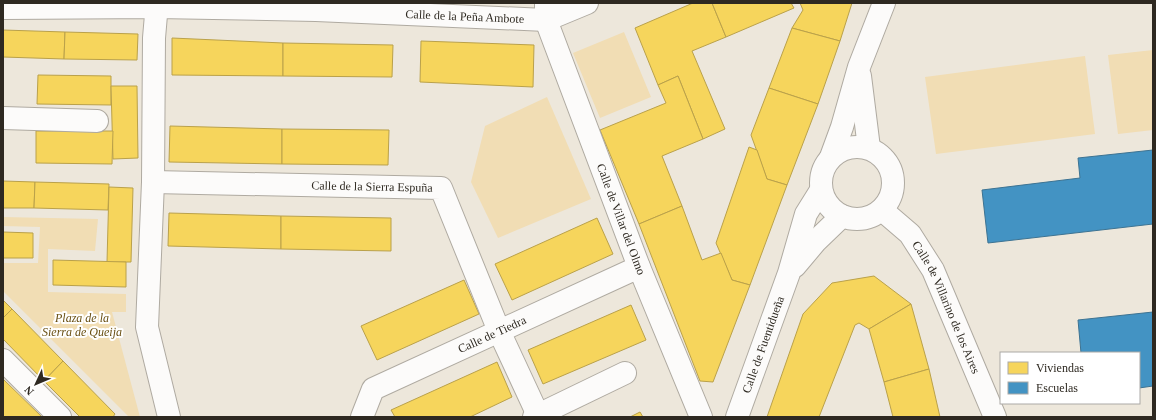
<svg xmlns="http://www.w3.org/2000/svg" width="1156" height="420" viewBox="0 0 1156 420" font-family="'Times New Roman',serif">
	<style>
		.green { fill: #f1ddb4 }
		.homes { fill: #f6d55c; stroke: #baa14a }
		.schools { fill: #4393c3; stroke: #3d7392 }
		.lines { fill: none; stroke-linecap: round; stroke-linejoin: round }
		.street-casing { stroke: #afaaa1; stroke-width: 24 }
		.street { stroke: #fcfbfa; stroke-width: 22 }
		.labels { text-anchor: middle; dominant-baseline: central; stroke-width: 4; stroke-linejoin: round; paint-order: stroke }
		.street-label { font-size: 12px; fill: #2e2921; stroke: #fff }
		.park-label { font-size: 12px; font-style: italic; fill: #694f12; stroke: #fff }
	</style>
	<rect width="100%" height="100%" fill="#ede7db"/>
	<g class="green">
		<path d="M 624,32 L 651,97 L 600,118 L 573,53 Z"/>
		<path d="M 1153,50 L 1153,130 L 1118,134 L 1108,55 Z"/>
		<path d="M 1085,56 L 1095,134 L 936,154 L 925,77 Z"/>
		<path d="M 547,97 L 591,199 L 498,238 L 471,182 L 485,126 Z"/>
		<path d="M 3,217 L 98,219 L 95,251 L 48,249 L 48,292 L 126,294 L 126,312 L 112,312 L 140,417 L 129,417 L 3,291 L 3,263 L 38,263 L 40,227 L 3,226 Z"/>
	</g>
	<g class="homes">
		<path d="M 693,3 L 712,3 L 726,37 L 692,51 L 725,129 L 703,139 L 678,76 L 658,85 L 635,28 Z"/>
		<path d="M 712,3 L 791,3 L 794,8 L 726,37 Z"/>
		<path d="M 800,3 L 852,3 L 840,41 L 792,28 L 803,10 Z"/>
		<path d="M 792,28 L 840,41 L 818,104 L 769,88 Z"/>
		<path d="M 3,30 L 65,32 L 64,59 L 3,57 Z"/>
		<path d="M 65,32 L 138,34 L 137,60 L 64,59 Z"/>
		<path d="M 172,38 L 283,43 L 283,76 L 172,75 Z"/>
		<path d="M 421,41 L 534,45 L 533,87 L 420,82 Z"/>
		<path d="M 283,43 L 393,45 L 392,77 L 283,76 Z"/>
		<path d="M 38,75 L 111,76 L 111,105 L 37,104 Z"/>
		<path d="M 678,76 L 703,139 L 662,156 L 682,206 L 639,224 L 600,130 L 666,103 L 658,85 Z"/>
		<path d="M 111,86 L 137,86 L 138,158 L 113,159 Z"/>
		<path d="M 769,88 L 818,104 L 787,185 L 767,179 L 751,135 Z"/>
		<path d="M 170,126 L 282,129 L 282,164 L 169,162 Z"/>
		<path d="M 282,129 L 389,130 L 388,165 L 282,164 Z"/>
		<path d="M 36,131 L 113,131 L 112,164 L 36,163 Z"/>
		<path d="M 749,147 L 757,150 L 767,179 L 787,185 L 750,285 L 732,280 L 716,243 Z"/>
		<path d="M 3,181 L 35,182 L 34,208 L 3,208 Z"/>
		<path d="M 35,182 L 109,184 L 108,210 L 34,208 Z"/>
		<path d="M 109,187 L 133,188 L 131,262 L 107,262 Z"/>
		<path d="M 682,206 L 702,260 L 721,253 L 732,280 L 750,285 L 713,382 L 700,381 L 639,224 Z"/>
		<path d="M 169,213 L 281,216 L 281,249 L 168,246 Z"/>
		<path d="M 281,216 L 391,218 L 391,251 L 281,249 Z"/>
		<path d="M 597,218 L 613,254 L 512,300 L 495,264 Z"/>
		<path d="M 3,232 L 33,233 L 33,258 L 3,258 Z"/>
		<path d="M 53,260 L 126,262 L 126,287 L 53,285 Z"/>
		<path d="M 874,276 L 911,304 L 869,329 L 859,323 L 855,325 L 819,417 L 767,417 L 803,314 L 832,283 Z"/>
		<path d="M 464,280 L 479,314 L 377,360 L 361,326 Z"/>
		<path d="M 3,300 L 12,309 L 3,318 Z"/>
		<path d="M 911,304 L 929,369 L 884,382 L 869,329 Z"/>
		<path d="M 631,305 L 646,340 L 543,384 L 528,350 Z"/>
		<path d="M 12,309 L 63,361 L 44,381 L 3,339 L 3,318 Z"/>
		<path d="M 63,361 L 115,414 L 113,417 L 80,417 L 44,381 Z"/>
		<path d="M 497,362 L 512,397 L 470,417 L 395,417 L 391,410 Z"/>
		<path d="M 929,369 L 940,417 L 893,417 L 884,382 Z"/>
		<path d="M 3,379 L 42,417 L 3,417 Z"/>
		<path d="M 640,412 L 643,417 L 630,417 Z"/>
	</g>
	<g class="schools">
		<path d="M 1153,150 L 1153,224 L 988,243 L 982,190 L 1080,178 L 1078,158 Z"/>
		<path d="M 1153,312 L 1153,386 L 1139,388 L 1139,353 L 1081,353 L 1078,320 Z"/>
	</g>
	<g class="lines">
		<g class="street-casing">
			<g id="street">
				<path d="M 157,3 L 154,38 L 153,182 L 147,327 L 169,417"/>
				<path id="s1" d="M 546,3 L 546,20 L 639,267 L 701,417"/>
				<path id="s2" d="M 3,8 L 157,7 L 316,10 L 546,20 L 587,3"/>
				<path d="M 860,76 L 869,148"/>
				<path d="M 3,118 L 97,121"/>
				<circle cx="857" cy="183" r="36"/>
				<path d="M 831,157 L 842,127 L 859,67 L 884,3"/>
				<path id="s3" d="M 153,182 L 441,188 L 499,331 L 538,415"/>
				<path id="s4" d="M 882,210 L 910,234 L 933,270 L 995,417"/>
				<path d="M 795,266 L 816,241 L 842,216"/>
				<path d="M 3,360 L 60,417"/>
				<path id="s5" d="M 362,417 L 373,389 L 639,267"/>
				<path d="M 534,417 L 625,373"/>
				<path id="s6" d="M 737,417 L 789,273 L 806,214 L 821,190"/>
			</g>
		</g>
		<use href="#street" class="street"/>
	</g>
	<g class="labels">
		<g class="street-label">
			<text stroke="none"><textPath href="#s2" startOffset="462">Calle de la Peña Ambote</textPath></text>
			<text stroke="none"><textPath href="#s3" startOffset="219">Calle de la Sierra Espuña</textPath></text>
			<text stroke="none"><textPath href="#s1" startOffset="230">Calle de Villar del Olmo</textPath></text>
			<text stroke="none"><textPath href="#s4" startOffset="119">Calle de Villarino de los Aires</textPath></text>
			<text stroke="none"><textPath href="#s5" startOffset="161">Calle de Tiedra</textPath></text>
			<text stroke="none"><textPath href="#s6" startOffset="77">Calle de Fuentidueña</textPath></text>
		</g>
		<g class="park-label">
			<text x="82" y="318">Plaza de la<tspan x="82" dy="14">Sierra de Queija</tspan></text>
		</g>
	</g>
	<rect width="1156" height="420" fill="none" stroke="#2e2921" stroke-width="8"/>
	<rect x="1000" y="352" width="140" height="52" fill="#ffffff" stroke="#aba9a6"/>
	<rect x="1008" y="362" width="20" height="12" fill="#f6d55c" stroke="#aba9a6"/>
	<text x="1036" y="372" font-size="12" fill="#2e2921">Viviendas</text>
	<rect x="1008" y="382" width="20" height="12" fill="#4393c3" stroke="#aba9a6"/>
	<text x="1036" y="392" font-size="12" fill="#2e2921">Escuelas</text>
	<g transform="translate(36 384) rotate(226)" stroke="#ffffff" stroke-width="3" paint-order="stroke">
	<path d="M0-3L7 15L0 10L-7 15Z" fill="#2e2921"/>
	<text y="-6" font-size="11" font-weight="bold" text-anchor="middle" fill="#2e2921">N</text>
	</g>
</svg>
